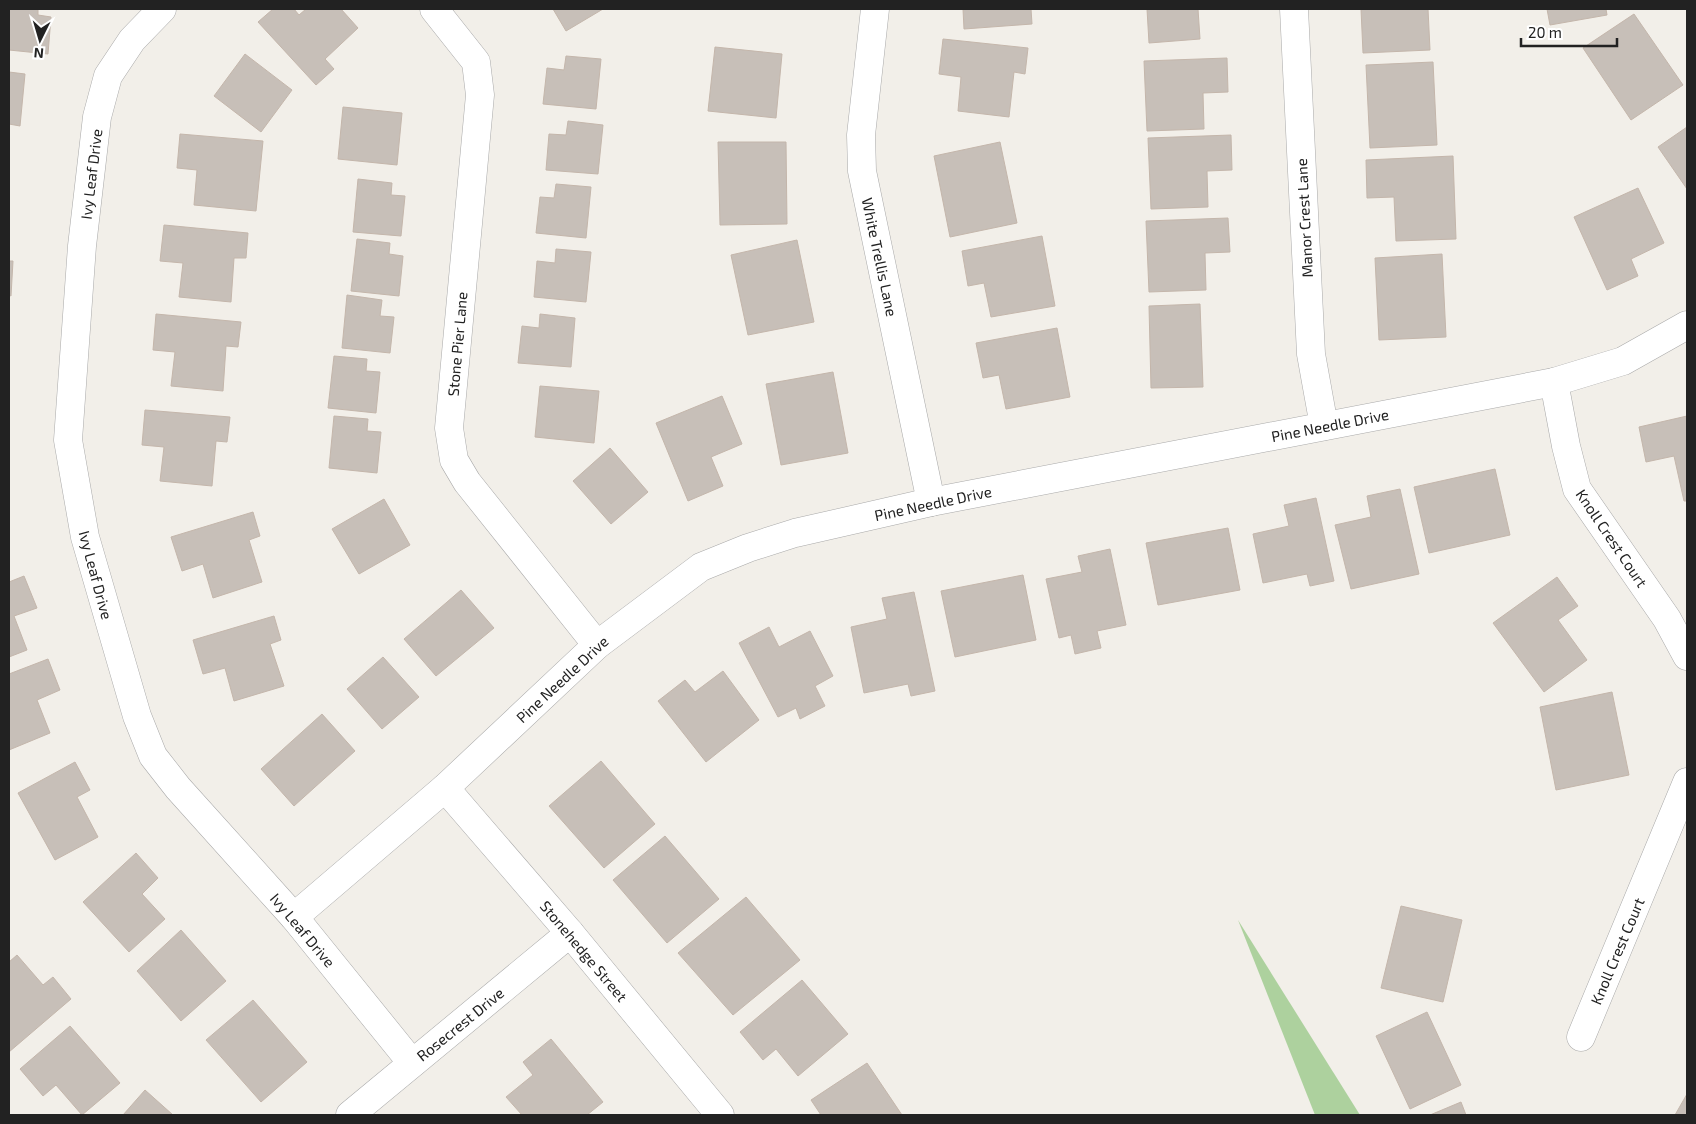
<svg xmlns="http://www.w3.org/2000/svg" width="1696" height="1124" viewBox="0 0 1696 1124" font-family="'Exo 2',sans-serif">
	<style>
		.forest { fill: #add19e }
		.building { fill: #c7bfb8; stroke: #c4b6ab }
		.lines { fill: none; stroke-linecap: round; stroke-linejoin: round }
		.minor-casing { stroke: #a9a9a9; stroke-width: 29 }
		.minor { stroke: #fff; stroke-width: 28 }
		.labels { text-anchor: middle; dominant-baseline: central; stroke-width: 4; stroke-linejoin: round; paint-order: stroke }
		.street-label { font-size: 15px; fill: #222; stroke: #fff }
	</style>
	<rect width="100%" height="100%" fill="#f2efe9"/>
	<path class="forest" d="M 1238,920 L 1360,1115 L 1315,1115 Z"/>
	<g class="building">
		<path d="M 9,9 L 38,9 L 38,15 L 51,17 L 48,54 L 9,50 Z"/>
		<path d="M 273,9 L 294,9 L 299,15 L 306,9 L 341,9 L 358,28 L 325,59 L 334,69 L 316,85 L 258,22 Z"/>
		<path d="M 553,9 L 603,9 L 566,31 Z"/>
		<path d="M 963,9 L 1031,9 L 1032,24 L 964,29 Z"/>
		<path d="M 1147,9 L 1198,9 L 1200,39 L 1149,43 Z"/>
		<path d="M 1361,9 L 1428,9 L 1430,50 L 1363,53 Z"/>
		<path d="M 1547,9 L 1606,9 L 1607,15 L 1550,25 Z"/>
		<path d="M 1634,14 L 1683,85 L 1631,120 L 1583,48 Z"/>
		<path d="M 943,39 L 1028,48 L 1025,74 L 1014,72 L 1009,117 L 958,111 L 961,77 L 939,74 Z"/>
		<path d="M 715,47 L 782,54 L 776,118 L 708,111 Z"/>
		<path d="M 245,54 L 292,90 L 261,132 L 214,96 Z"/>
		<path d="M 566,56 L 601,59 L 596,109 L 543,104 L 547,68 L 564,70 Z"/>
		<path d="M 1227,58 L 1228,92 L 1203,93 L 1204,129 L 1147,131 L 1144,61 Z"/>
		<path d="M 1433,62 L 1437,145 L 1370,148 L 1366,65 Z"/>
		<path d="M 9,72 L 25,74 L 20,126 L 9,124 Z"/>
		<path d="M 343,107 L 402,113 L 397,165 L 338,159 Z"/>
		<path d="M 568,121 L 603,125 L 598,174 L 546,170 L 549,134 L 566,135 Z"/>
		<path d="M 1687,127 L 1687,189 L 1658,147 Z"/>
		<path d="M 180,134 L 263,141 L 256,211 L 194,205 L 197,170 L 177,168 Z"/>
		<path d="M 1231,135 L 1232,170 L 1207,171 L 1208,207 L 1151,209 L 1148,138 Z"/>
		<path d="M 718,142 L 786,142 L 787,224 L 720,225 Z"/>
		<path d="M 1000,142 L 1017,223 L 950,237 L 934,156 Z"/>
		<path d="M 1453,156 L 1456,239 L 1396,241 L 1394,197 L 1367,198 L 1366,160 Z"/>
		<path d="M 358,179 L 392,183 L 391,195 L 405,196 L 401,236 L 353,232 Z"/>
		<path d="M 556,184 L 591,187 L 586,238 L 536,233 L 540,197 L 554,198 Z"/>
		<path d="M 1638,188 L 1664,243 L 1631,259 L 1638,276 L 1607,290 L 1574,217 Z"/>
		<path d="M 1228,218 L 1230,252 L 1205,253 L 1206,290 L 1149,292 L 1146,221 Z"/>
		<path d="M 164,225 L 248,233 L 246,258 L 234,258 L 231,302 L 179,297 L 183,263 L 160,261 Z"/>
		<path d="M 1042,236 L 1055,306 L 991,317 L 984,283 L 968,286 L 962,251 Z"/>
		<path d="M 357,239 L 390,243 L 389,254 L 403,256 L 399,296 L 351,291 Z"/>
		<path d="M 797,240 L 814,322 L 748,335 L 731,255 Z"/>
		<path d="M 556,249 L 591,252 L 586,302 L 534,297 L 537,261 L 555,263 Z"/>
		<path d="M 1442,254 L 1446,337 L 1379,340 L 1375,258 Z"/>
		<path d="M 9,261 L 13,261 L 11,296 L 9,295 Z"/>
		<path d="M 347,295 L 382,300 L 380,316 L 394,317 L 390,353 L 342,348 Z"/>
		<path d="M 1200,304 L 1203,387 L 1151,388 L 1149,306 Z"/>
		<path d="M 156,314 L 241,322 L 238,347 L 226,346 L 223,391 L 171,386 L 175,352 L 153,350 Z"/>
		<path d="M 540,314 L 575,318 L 571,367 L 518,363 L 522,326 L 539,328 Z"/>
		<path d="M 1057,328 L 1070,397 L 1006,409 L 999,375 L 983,378 L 976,343 Z"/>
		<path d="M 334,356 L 367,359 L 366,371 L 380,372 L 376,413 L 328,408 Z"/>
		<path d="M 833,372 L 848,453 L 781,465 L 766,384 Z"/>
		<path d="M 540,386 L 599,391 L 594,443 L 535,437 Z"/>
		<path d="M 722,396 L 742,444 L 711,457 L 723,486 L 688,501 L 656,423 Z"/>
		<path d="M 145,410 L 230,417 L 227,442 L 216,441 L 212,486 L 160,481 L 164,447 L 142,445 Z"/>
		<path d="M 334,416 L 368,419 L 367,431 L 381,432 L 377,473 L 329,468 Z"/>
		<path d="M 1687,416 L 1687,501 L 1684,501 L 1674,456 L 1646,462 L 1639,427 Z"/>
		<path d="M 610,448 L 648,492 L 611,524 L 573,481 Z"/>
		<path d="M 1495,469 L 1510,535 L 1429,553 L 1414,487 Z"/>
		<path d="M 1400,489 L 1419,574 L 1351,589 L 1335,525 L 1371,517 L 1367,496 Z"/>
		<path d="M 1316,498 L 1334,581 L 1310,586 L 1307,574 L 1263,583 L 1253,534 L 1289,526 L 1284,505 Z"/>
		<path d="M 384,499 L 410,545 L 359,574 L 332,529 Z"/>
		<path d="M 253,512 L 260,536 L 249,540 L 262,582 L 213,598 L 203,564 L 182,571 L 171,537 Z"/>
		<path d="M 1228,528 L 1240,590 L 1158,605 L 1146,543 Z"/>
		<path d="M 1110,549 L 1126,625 L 1097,631 L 1101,648 L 1075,654 L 1071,635 L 1059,638 L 1046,579 L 1082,572 L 1078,556 Z"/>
		<path d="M 1023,575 L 1036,640 L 955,657 L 941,591 Z"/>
		<path d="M 24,576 L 37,608 L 14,616 L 27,650 L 9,657 L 9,582 Z"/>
		<path d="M 1557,577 L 1578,606 L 1558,620 L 1587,660 L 1544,692 L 1493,623 Z"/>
		<path d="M 461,590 L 494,628 L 436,676 L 404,639 Z"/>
		<path d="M 914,592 L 935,691 L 911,696 L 908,684 L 864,693 L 851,627 L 887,619 L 882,598 Z"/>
		<path d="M 274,616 L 281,640 L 270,644 L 284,686 L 234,701 L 225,668 L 203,674 L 193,640 Z"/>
		<path d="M 769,627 L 779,647 L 810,631 L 833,676 L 815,686 L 825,706 L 800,719 L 796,708 L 778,717 L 739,643 Z"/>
		<path d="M 383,657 L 419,697 L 382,729 L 347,689 Z"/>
		<path d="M 48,659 L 60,690 L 37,700 L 50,733 L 9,750 L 9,674 Z"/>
		<path d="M 723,671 L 759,720 L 706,762 L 658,701 L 685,680 L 695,692 Z"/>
		<path d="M 1612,692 L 1629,775 L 1556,790 L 1540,707 Z"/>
		<path d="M 322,714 L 355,751 L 294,806 L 261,769 Z"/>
		<path d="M 601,761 L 655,824 L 604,868 L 549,806 Z"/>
		<path d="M 75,762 L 90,790 L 77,797 L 98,837 L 55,860 L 18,793 Z"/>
		<path d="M 665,836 L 719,899 L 667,943 L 613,880 Z"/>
		<path d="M 136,853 L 158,878 L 142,894 L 165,919 L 129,952 L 83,902 Z"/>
		<path d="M 746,897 L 800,960 L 733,1015 L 678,953 Z"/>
		<path d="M 1401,906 L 1462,920 L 1443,1002 L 1381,988 Z"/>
		<path d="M 181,930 L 226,981 L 181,1021 L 137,971 Z"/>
		<path d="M 17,955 L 43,985 L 53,977 L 71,999 L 9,1052 L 9,962 Z"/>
		<path d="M 802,980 L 848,1034 L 798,1076 L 776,1049 L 763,1060 L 740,1032 Z"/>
		<path d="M 253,1000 L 307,1062 L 261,1102 L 206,1040 Z"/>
		<path d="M 1427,1012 L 1461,1085 L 1410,1109 L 1376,1036 Z"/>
		<path d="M 70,1026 L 120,1083 L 82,1115 L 56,1085 L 43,1096 L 20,1069 Z"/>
		<path d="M 551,1039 L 603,1102 L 587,1115 L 522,1115 L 506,1097 L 533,1075 L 523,1062 Z"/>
		<path d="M 867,1063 L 902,1115 L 821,1115 L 811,1100 Z"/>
		<path d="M 145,1090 L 173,1115 L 123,1115 Z"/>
		<path d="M 1687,1094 L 1687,1115 L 1675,1115 Z"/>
		<path d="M 1461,1102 L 1466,1115 L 1430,1115 Z"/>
	</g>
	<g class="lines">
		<g class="minor-casing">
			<g id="minor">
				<path d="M 162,9 L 132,40 L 108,76 L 97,117 L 82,246 L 68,440 L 85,537 L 137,716 L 153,756 L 178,788 L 294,917 L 412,1063"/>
				<path d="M 434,9 L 476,62 L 480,95 L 449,428 L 454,460 L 467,482 L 597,645"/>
				<path d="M 875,9 L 861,135 L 862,171 L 931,502"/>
				<path d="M 1294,9 L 1311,354 L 1324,426"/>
				<path d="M 1554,382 L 1566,446 L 1577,489 L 1667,619 L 1687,656"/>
				<path d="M 445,788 L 570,933 L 720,1115"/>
				<path d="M 294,917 L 445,788 L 597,645 L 701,567 L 748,548 L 795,533 L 931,502 L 1554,382 L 1623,361 L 1687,325"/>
				<path d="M 1581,1037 L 1687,782"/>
				<path d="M 350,1115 L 570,933"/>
			</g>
		</g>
		<use href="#minor" class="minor"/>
	</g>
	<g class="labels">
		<g class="street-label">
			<text transform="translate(91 174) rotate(-83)">Ivy Leaf Drive</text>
			<text transform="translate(1304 218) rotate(-93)">Manor Crest Lane</text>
			<text transform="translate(880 257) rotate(78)">White Trellis Lane</text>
			<text transform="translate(457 344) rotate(-85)">Stone Pier Lane</text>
			<text transform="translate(1330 425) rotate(-11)">Pine Needle Drive</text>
			<text transform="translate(933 503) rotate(-12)">Pine Needle Drive</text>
			<text transform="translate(1612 538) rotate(56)">Knoll Crest Court</text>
			<text transform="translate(96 575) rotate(75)">Ivy Leaf Drive</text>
			<text transform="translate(562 679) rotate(-43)">Pine Needle Drive</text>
			<text transform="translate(303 930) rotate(50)">Ivy Leaf Drive</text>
			<text transform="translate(584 951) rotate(50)">Stonehedge Street</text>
			<text transform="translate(1617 951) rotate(-67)">Knoll Crest Court</text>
			<text transform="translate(460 1024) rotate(-39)">Rosecrest Drive</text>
		</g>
	</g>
	<rect width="1696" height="1124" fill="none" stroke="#222222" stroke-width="20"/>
	<g transform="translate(40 40) rotate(185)" stroke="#ffffff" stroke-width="4" paint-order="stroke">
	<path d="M0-4L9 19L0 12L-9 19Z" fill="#222222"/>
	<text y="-8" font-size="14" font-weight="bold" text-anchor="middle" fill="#222222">N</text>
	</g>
	<path d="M1521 38v8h96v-8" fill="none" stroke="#222222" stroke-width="2.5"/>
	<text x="1528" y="38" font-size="15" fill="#222222" stroke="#ffffff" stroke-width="4" paint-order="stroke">20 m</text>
</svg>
